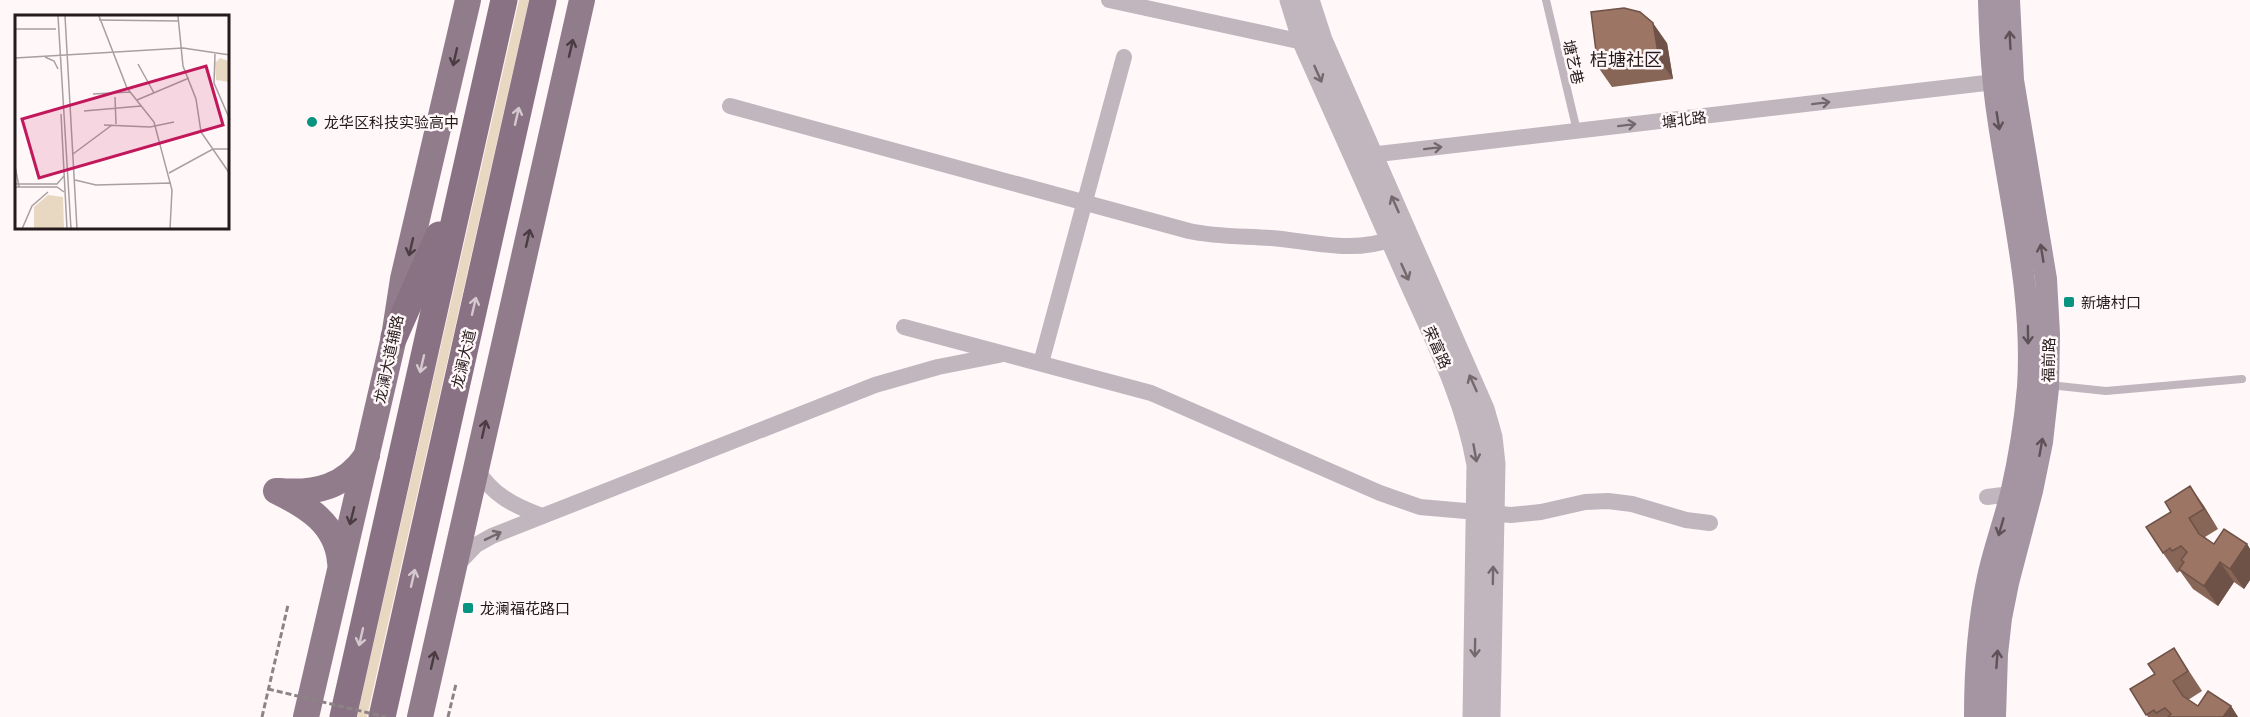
<svg xmlns="http://www.w3.org/2000/svg" width="2250" height="717" viewBox="0 0 2250 717" font-family="'Golos Text','Noto Sans SC',sans-serif">
	<style>
		.green { fill: #e8d8c2 }
		.lines { fill: none; stroke-linecap: round; stroke-linejoin: round }
		.path { stroke: #8d8384; stroke-width: 3; stroke-dasharray: 6 3; stroke-linecap: butt }
		.service { stroke: #c1b5be; stroke-width: 8 }
		.minor { stroke: #c1b5be; stroke-width: 16 }
		.tertiary { stroke: #c1b5be; stroke-width: 21 }
		.secondary { stroke: #a594a1; stroke-width: 22 }
		.primary { stroke: #917c8c; stroke-width: 26 }
		.trunk { stroke: #887283; stroke-width: 27 }
		.path-bridge { stroke: #8d8384; stroke-width: 3; stroke-dasharray: 6 3; stroke-linecap: butt }
		.wall { fill: #876557 }
		.shaded-wall { fill: #6e5247 }
		.building { fill: #9d7565; stroke: #6e5247; stroke-width: 1.5 }
		.oneway { stroke: #5f5158 }
		.oneway2 { stroke: #4b3c43 }
		.oneway3 { stroke: #74686d }
		.oneway4 { stroke: #d5c8cf }
		.poi-dot { fill: #099481; stroke: #fff7f8; stroke-width: 2 }
		.labels { text-anchor: middle; dominant-baseline: central; stroke-width: 5; stroke-linejoin: round; paint-order: stroke }
		.street-label { font-size: 15px; fill: #261a1c; stroke: #fff7f8 }
		.poi-label { font-size: 15px; fill: #261a1c; stroke: #fff7f8; text-anchor: start }
		.quarter-label { font-size: 18px; fill: #261a1c; stroke: #fff7f8 }
		.inset-road { fill: none; stroke: #a89fa0; stroke-width: 1.5 }
		.view { fill: #c2185b; fill-opacity: 0.15; stroke: #c2185b; stroke-width: 3 }
		.inset-edge { fill: none; stroke: #261a1c; stroke-width: 3 }
	</style>
	<rect width="100%" height="100%" fill="#fff7f8"/>
	<path class="green" d="M 519,0 L 529,0 L 367,717 L 357,717 Z"/>
	<g class="lines">
		<g class="path">
			<path d="M 262,717 L 288,605"/>
			<path d="M 448,717 L 456,684"/>
		</g>
		<g class="service">
			<path d="M 1546,0 L 1577,131"/>
			<path d="M 2049,385 L 2106,391 L 2242,379"/>
		</g>
		<g class="minor">
			<path d="M 1109,0 L 1303,42"/>
			<path d="M 730,106 L 1189,231 C 1216,237 1244,236 1271,238 C 1310,241 1353,254 1391,239"/>
			<path d="M 1361,156 L 2003,81"/>
			<path d="M 904,327 L 1151,393 L 1380,493 L 1420,507 L 1511,515 L 1541,512 L 1585,502 L 1608,501 L 1632,504 L 1686,520 L 1710,523"/>
			<path d="M 1041,363 L 1124,57"/>
			<path d="M 476,468 C 491,494 514,506 542,516"/>
			<path d="M 1987,497 L 2019,493"/>
			<path d="M 456,566 L 476,545 L 492,536 L 875,385 L 938,367 L 999,355"/>
		</g>
		<g class="tertiary">
			<path d="M 1290,0 L 1303,42 C 1339,122 1374,201 1409,281 C 1436,341 1466,400 1477,465 L 1473,717"/>
			<path d="M 1309,0 L 1322,40 L 1484,409 L 1492,437 L 1495,464 L 1490,717"/>
		</g>
		<g class="secondary">
			<path d="M 1975,717 C 1975,670 1978,623 1988,577 C 1994,549 2004,522 2011,494 C 2019,459 2025,423 2028,387 C 2034,295 2011,208 1998,117 C 1992,78 1990,39 1989,0"/>
			<path d="M 1995,717 L 1997,654 L 2001,618 L 2008,583 L 2032,491 L 2042,442 L 2048,388 L 2049,334 L 2046,279 L 2013,80 L 2009,0"/>
		</g>
		<g class="primary">
			<path d="M 276,491 C 307,506 337,524 340,562"/>
			<path d="M 279,491 C 316,494 345,487 367,455"/>
			<path d="M 306,717 L 394,337 L 403,279 L 468,0"/>
			<path d="M 420,717 L 582,0"/>
		</g>
		<g class="trunk">
			<path d="M 394,337 L 439,235"/>
			<path d="M 343,717 L 504,0"/>
			<path d="M 382,717 L 543,0"/>
		</g>
		<path class="path-bridge" d="M 268,689 L 386,717"/>
	</g>
	<g class="wall">
		<path d="M 1667,43 L 1673,79 L 1612,87 L 1598,67 Z"/>
		<path d="M 2190,486 L 2218,529 L 2205,537 L 2214,544 L 2247,544 L 2250,549 L 2250,580 L 2244,589 L 2234,582 L 2218,606 L 2193,589 L 2180,571 L 2177,573 L 2163,553 L 2171,512 Z"/>
		<path d="M 2174,648 L 2202,691 L 2188,700 L 2198,706 L 2231,706 L 2238,717 L 2148,717 L 2130,689 L 2155,674 Z"/>
	</g>
	<g class="shaded-wall">
		<path d="M 1653,23 L 1667,43 L 1673,79 L 1659,59 Z"/>
		<path d="M 2190,486 L 2204,506 L 2218,529 L 2204,509 Z"/>
		<path d="M 2247,544 L 2250,549 L 2250,580 L 2244,589 L 2230,569 Z"/>
		<path d="M 2220,562 L 2234,582 L 2218,606 L 2204,586 Z"/>
		<path d="M 2231,706 L 2238,717 L 2223,717 Z"/>
	</g>
	<g class="building">
		<path d="M 1624,8 L 1640,12 L 1653,23 L 1659,59 L 1598,67 L 1591,12 Z"/>
		<path d="M 2190,486 L 2204,509 L 2189,518 L 2199,534 L 2214,544 L 2224,529 L 2247,544 L 2230,569 L 2220,562 L 2204,586 L 2179,569 L 2184,562 L 2181,560 L 2187,552 L 2181,546 L 2172,551 L 2170,548 L 2163,553 L 2146,527 L 2171,512 L 2165,502 Z"/>
		<path d="M 2174,648 L 2188,671 L 2173,681 L 2183,696 L 2198,706 L 2208,691 L 2231,706 L 2223,717 L 2168,717 L 2171,714 L 2165,708 L 2156,713 L 2154,710 L 2146,715 L 2130,689 L 2155,674 L 2148,664 Z"/>
	</g>
	<defs><path id="oneway-shaft" d="M-6 0H5M1.5-3L5.5 0L1.5 3" fill="none" stroke-width="1.6" stroke-linecap="round" stroke-linejoin="round" transform="scale(1.5)"/></defs>
	<g class="oneway">
		<use href="#oneway-shaft" transform="translate(2010 40) rotate(-93)"/>
		<use href="#oneway-shaft" transform="translate(1998 121) rotate(81)"/>
		<use href="#oneway-shaft" transform="translate(2042 253) rotate(-99)"/>
		<use href="#oneway-shaft" transform="translate(2028 335) rotate(89)"/>
		<use href="#oneway-shaft" transform="translate(2041 447) rotate(-80)"/>
		<use href="#oneway-shaft" transform="translate(2001 527) rotate(106)"/>
		<use href="#oneway-shaft" transform="translate(1997 659) rotate(-86)"/>
	</g>
	<g class="oneway2">
		<use href="#oneway-shaft" transform="translate(571 48) rotate(-77)"/>
		<use href="#oneway-shaft" transform="translate(455 57) rotate(103)"/>
		<use href="#oneway-shaft" transform="translate(528 238) rotate(-77)"/>
		<use href="#oneway-shaft" transform="translate(411 247) rotate(103)"/>
		<use href="#oneway-shaft" transform="translate(484 429) rotate(-77)"/>
		<use href="#oneway-shaft" transform="translate(352 516) rotate(104)"/>
		<use href="#oneway-shaft" transform="translate(433 660) rotate(-77)"/>
	</g>
	<g class="oneway3">
		<use href="#oneway-shaft" transform="translate(1318 74) rotate(66)"/>
		<use href="#oneway-shaft" transform="translate(1821 103) rotate(-7)"/>
		<use href="#oneway-shaft" transform="translate(1627 125) rotate(-7)"/>
		<use href="#oneway-shaft" transform="translate(1433 148) rotate(-7)"/>
		<use href="#oneway-shaft" transform="translate(1395 204) rotate(-114)"/>
		<use href="#oneway-shaft" transform="translate(1405 272) rotate(66)"/>
		<use href="#oneway-shaft" transform="translate(1473 383) rotate(-114)"/>
		<use href="#oneway-shaft" transform="translate(1475 453) rotate(80)"/>
		<use href="#oneway-shaft" transform="translate(493 536) rotate(-26)"/>
		<use href="#oneway-shaft" transform="translate(1493 575) rotate(-89)"/>
		<use href="#oneway-shaft" transform="translate(1475 648) rotate(91)"/>
	</g>
	<g class="oneway4">
		<use href="#oneway-shaft" transform="translate(517 116) rotate(-77)"/>
		<use href="#oneway-shaft" transform="translate(474 306) rotate(-77)"/>
		<use href="#oneway-shaft" transform="translate(422 364) rotate(103)"/>
		<use href="#oneway-shaft" transform="translate(413 578) rotate(-77)"/>
		<use href="#oneway-shaft" transform="translate(361 637) rotate(103)"/>
	</g>
	<g class="poi-dot">
		<circle cx="312" cy="122" r="6"/>
		<rect x="2063" y="296" width="12" height="12" rx="3"/>
		<rect x="462" y="602" width="12" height="12" rx="3"/>
	</g>
	<g class="labels">
		<g class="street-label">
			<text transform="translate(1574 62) rotate(77)">塘艺巷</text>
			<text transform="translate(1684 119) rotate(-7)">塘北路</text>
			<text transform="translate(1438 347) rotate(66)">荣富路</text>
			<text transform="translate(388 359) rotate(-78)">龙澜大道辅路</text>
			<text transform="translate(463 359) rotate(-77)">龙澜大道</text>
			<text transform="translate(2048 360) rotate(-89)">福前路</text>
		</g>
		<g class="poi-label">
			<text x="324" y="122">龙华区科技实验高中</text>
			<text x="2081" y="302">新塘村口</text>
			<text x="480" y="608">龙澜福花路口</text>
		</g>
		<g class="quarter-label">
			<text x="1626" y="59">桔塘社区</text>
		</g>
	</g>
	<g transform="translate(15 15)">
		<rect width="214" height="214" fill="#fff7f8"/>
		<path d="M 205,43 L 214,46 L 214,67 L 201,65 L 200,48 Z" fill="#e8d8c2"/>
		<path d="M 33,180 L 48,182 L 49,214 L 19,214 L 19,192 Z" fill="#e8d8c2"/>
		<path class="inset-road" d="M 43,1 L 56,214M 50,1 L 62,214M 84,1 L 112,73 L 139,107 L 157,175 L 155,214M 163,1 L 168,51 L 181,84 L 186,117 L 215,159M 84,5 L 164,6M 0,14 L 41,14M 200,39 L 199,68 L 215,105M 30,42 L 39,46 L 43,54M 0,43 L 168,33 L 215,40M 123,49 L 139,78M 78,79 L 115,77M 100,82 L 101,109M 122,85 L 174,63M 69,96 L 126,91M 46,99 L 52,214M 89,110 L 135,112 L 159,107M 58,139 L 97,110M 0,151 L 4,172M 154,158 L 198,134 L 215,134M 60,165 L 81,170 L 156,168M 0,169 L 42,169 L 49,161M 0,172 L 42,172 L 49,177M 7,214 L 17,191 L 33,177"/>
		<path class="view" d="M 191,51 L 208,110 L 24,163 L 7,104 Z"/>
		<rect width="214" height="214" class="inset-edge"/>
	</g>
</svg>
